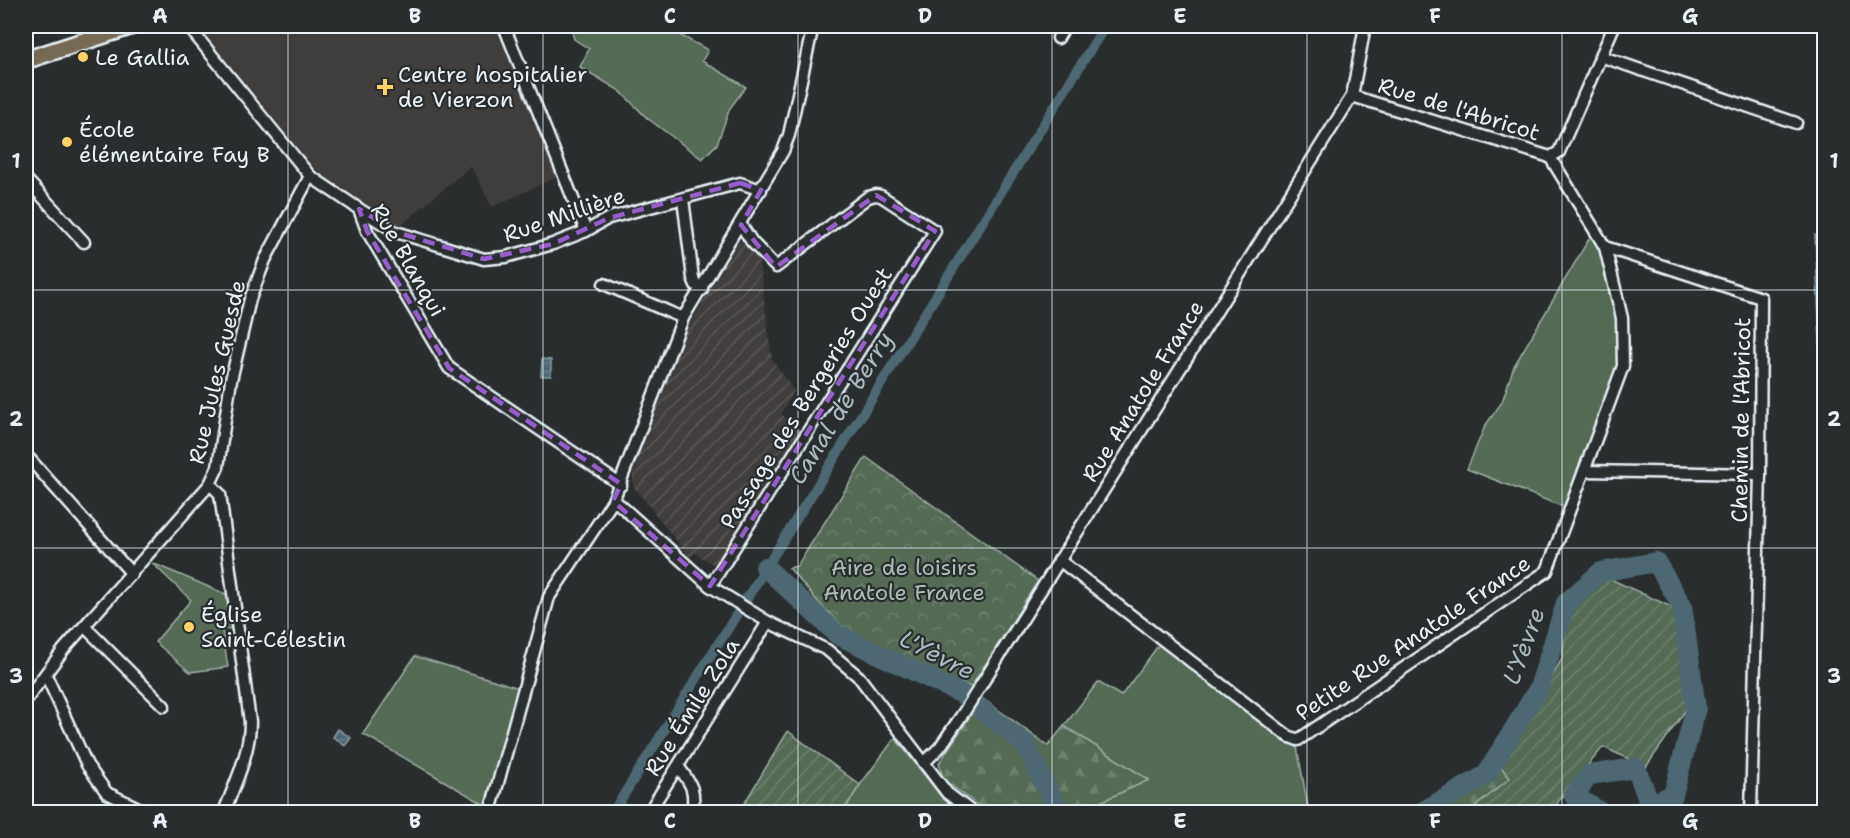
<svg xmlns="http://www.w3.org/2000/svg" width="1850" height="838" viewBox="0 0 1850 838" font-family="'Shantell Sans',sans-serif">
	<style>
		.built { fill: #403c3c }
		.industrial { fill: url(#industrial-furrows) }
		.grass { fill: #556a55; stroke: #9eaea6; stroke-width: 1.5 }
		.forest { fill: url(#forest-firs); stroke: #9eaea6; stroke-width: 1.5 }
		.park { fill: url(#park-crowns); stroke: #9eaea6; stroke-width: 1.5 }
		.garden { fill: url(#garden-furrows); stroke: #9eaea6; stroke-width: 1.5 }
		.water { fill: url(#water-rules); stroke: #8b9ea8; stroke-width: 1.5 }
		.lines { fill: none; stroke-linecap: round; stroke-linejoin: round }
		.canal { stroke: #4d6772; stroke-width: 10 }
		.river { stroke: #4d6772; stroke-width: 20 }
		.minor-casing { stroke: #e8f1f8; stroke-width: 15 }
		.primary-casing { stroke: #e8f1f8; stroke-width: 21 }
		.minor { stroke: #2a2d2e; stroke-width: 10 }
		.primary { stroke: #746b52; stroke-width: 16 }
		.marked { fill: none; stroke: #965dcd; stroke-width: 4.5; stroke-dasharray: 12 8; stroke-linejoin: round }
		.grid { fill: none; stroke: #e8f1f8; stroke-width: 1.5; stroke-opacity: 0.55 }
		.poi-dot { fill: #ffd166; stroke: #2a2d2e; stroke-width: 2 }
		.labels { text-anchor: middle; dominant-baseline: central; stroke-width: 4.5; stroke-linejoin: round; paint-order: stroke }
		.poi-label { font-size: 22px; fill: #e8f1f8; stroke: #2a2d2e; text-anchor: start }
		.street-label { font-size: 22px; fill: #e8f1f8; stroke: #2a2d2e }
		.park-label { font-size: 22px; fill: #adbbb7; stroke: #2a2d2e }
		.water-label { font-size: 24px; font-style: italic; fill: #aabac2; stroke: #2a2d2e }
		.neatline { fill: none; stroke: #e8f1f8; stroke-width: 2 }
		.grid-label { font-size: 20px; text-anchor: middle; font-weight: bold; fill: #e8f1f8 }
	</style>
	<defs>
		<pattern id="industrial-furrows" width="10" height="10" patternUnits="userSpaceOnUse" patternTransform="scale(1.5)"><rect width="10" height="10" fill="#403c3c"/><path d="M-1 1l2-2M0 10L10 0M9 11l2-2" fill="none" stroke="#5c5959"/></pattern>
		<pattern id="forest-firs" width="22" height="20" patternUnits="userSpaceOnUse" patternTransform="scale(1.5)"><rect width="22" height="20" fill="#556a55"/><path d="M5 1l3.5 6h-7zM16 11l3.5 6h-7z" fill="#6d806e"/></pattern>
		<pattern id="park-crowns" width="20" height="18" patternUnits="userSpaceOnUse" patternTransform="scale(1.5)"><rect width="20" height="18" fill="#556a55"/><path d="M2 6a3 3 0 1 1 6 0M12 15a3 3 0 1 1 6 0" fill="none" stroke="#6d806e"/></pattern>
		<pattern id="garden-furrows" width="10" height="10" patternUnits="userSpaceOnUse" patternTransform="scale(1.5)"><rect width="10" height="10" fill="#556a55"/><path d="M-1 1l2-2M0 10L10 0M9 11l2-2" fill="none" stroke="#6d806e"/></pattern>
		<pattern id="water-rules" width="6" height="5" patternUnits="userSpaceOnUse" patternTransform="scale(1.5)"><rect width="6" height="5" fill="#4d6772"/><path d="M0 2.5h6" fill="none" stroke="#677d87"/></pattern>
	</defs>
	<rect width="100%" height="100%" fill="#2a2d2e"/>
	<filter id="ink" filterUnits="userSpaceOnUse"><feTurbulence type="fractalNoise" baseFrequency=".0167" numOctaves="2"/><feDisplacementMap in="SourceGraphic" scale="12" xChannelSelector="R" yChannelSelector="G"/><feConvolveMatrix kernelMatrix="1 2 1 2 8 2 1 2 1" color-interpolation-filters="sRGB"/></filter>
	<g filter="url(#ink)">
		<path class="built" d="M 198,26 L 499,26 L 559,176 L 492,207 L 471,166 L 400,226 L 327,180 L 311,164 Z"/>
		<path class="industrial" d="M 739,240 L 758,255 L 772,359 L 794,391 L 781,414 L 800,429 L 716,566 L 695,553 L 690,558 L 633,486 L 633,467 L 686,330 Z"/>
		<g class="grass">
			<path d="M 570,26 L 663,26 L 708,50 L 702,61 L 746,87 L 730,108 L 717,144 L 702,159 L 647,118 L 620,91 L 580,67 L 589,49 L 574,39 Z"/>
			<path d="M 1593,232 L 1602,244 L 1620,318 L 1620,365 L 1569,509 L 1467,469 L 1485,426 L 1502,402 L 1514,366 Z"/>
			<path d="M 152,563 L 228,595 L 232,628 L 222,630 L 228,667 L 190,672 L 155,642 L 191,600 Z"/>
			<path d="M 1160,643 L 1297,747 L 1309,812 L 1091,812 L 1089,807 L 1149,780 L 1064,726 L 1098,682 L 1121,696 Z"/>
			<path d="M 415,656 L 519,688 L 487,806 L 363,734 Z"/>
			<path d="M 895,738 L 941,796 L 962,812 L 843,812 L 860,785 Z"/>
		</g>
		<g class="forest">
			<path d="M 982,698 L 1048,746 L 1064,726 L 1149,780 L 1089,807 L 1091,812 L 987,812 L 943,779 L 939,763 Z"/>
			<path d="M 1500,766 L 1511,778 L 1469,812 L 1434,812 L 1476,789 Z"/>
		</g>
		<path class="park" d="M 866,457 L 1038,581 L 973,684 L 974,688 L 862,646 L 819,603 L 789,568 L 797,566 Z"/>
		<g class="garden">
			<path d="M 1606,577 L 1676,609 L 1692,701 L 1646,767 L 1603,747 L 1550,812 L 1469,812 L 1510,778 L 1500,766 L 1544,693 L 1562,658 L 1568,613 Z"/>
			<path d="M 788,731 L 860,785 L 843,812 L 739,812 Z"/>
		</g>
		<g class="water">
			<path d="M 1815,235 L 1824,238 L 1824,429 Z"/>
			<path d="M 542,359 L 551,360 L 551,376 L 541,376 Z"/>
			<path d="M 338,729 L 351,738 L 345,746 L 333,737 Z"/>
		</g>
		<g class="lines">
			<path class="canal" d="M 613,812 L 1105,26"/>
			<g class="river">
				<path d="M 765,567 L 838,635 L 962,694 L 1025,744 L 1059,812"/>
				<path d="M 1422,812 L 1486,775 L 1539,688 L 1566,603 L 1601,572 L 1656,562 L 1682,606 L 1696,708 L 1673,795 L 1650,804 L 1640,812"/>
				<path d="M 1601,812 L 1574,796 L 1589,775 L 1636,768 L 1650,804"/>
			</g>
			<g class="minor-casing">
				<g id="minor">
					<path d="M 188,26 L 310,176 L 359,209 L 367,231 L 449,368 L 621,485"/>
					<path d="M 504,26 L 586,231"/>
					<path d="M 1058,38 L 1065,26"/>
					<path d="M 1600,56 L 1796,123"/>
					<path d="M 1352,96 L 1550,157 L 1559,152 L 1614,26"/>
					<path d="M 1550,157 L 1605,247 L 1761,298 L 1760,474 L 1751,812"/>
					<path d="M 26,179 L 84,242"/>
					<path d="M 683,199 L 693,278 L 696,285 L 702,290"/>
					<path d="M 359,209 L 396,232 L 484,259 L 506,257 L 553,244 L 586,231 L 609,218 L 740,183 L 761,190"/>
					<path d="M 604,284 L 683,318"/>
					<path d="M 26,455 L 132,574"/>
					<path d="M 1584,471 L 1760,474"/>
					<path d="M 210,484 L 220,494 L 250,722 C 250,753 235,784 224,812"/>
					<path d="M 613,501 L 620,505 L 710,586 L 768,622 L 827,650 L 859,677 L 947,793 L 972,812"/>
					<path d="M 1059,560 L 1288,736 L 1298,740 L 1547,571 L 1623,366 L 1622,318 L 1605,247"/>
					<path d="M 710,586 L 935,231 L 881,196 L 876,195 L 868,197 L 776,267 L 752,242 L 741,225"/>
					<path d="M 85,627 L 164,706"/>
					<path d="M 46,675 L 87,765 L 107,793 L 147,812"/>
					<path d="M 26,700 L 64,649 L 210,484 L 218,467 L 231,380 L 250,299 L 265,260 L 310,176"/>
					<path d="M 924,763 L 940,747 L 964,712 L 1352,96 L 1365,26"/>
					<path d="M 678,766 C 691,784 696,790 692,812"/>
					<path d="M 490,812 L 549,597 L 613,501 L 683,318 L 783,151 L 789,135 L 813,26"/>
					<path d="M 649,812 L 768,622"/>
				</g>
			</g>
			<g class="primary-casing">
				<path id="primary" d="M 26,60 L 131,26"/>
			</g>
			<use href="#minor" class="minor"/>
			<use href="#primary" class="primary"/>
		</g>
	</g>
	<path class="marked" d="M 740,183 L 761,190 L 741,225 L 776,267 L 876,195 L 935,231 L 710,586 L 613,501 L 621,484 L 449,368 L 367,231 L 359,209 L 396,232 L 484,259 L 553,244 L 609,218 Z"/>
	<path class="grid" d="M 288,26 L 288,812M 543,26 L 543,812M 798,26 L 798,812M 1052,26 L 1052,812M 1307,26 L 1307,812M 1562,26 L 1562,812M 26,290 L 1824,290M 26,548 L 1824,548"/>
	<g class="poi-dot">
		<circle cx="83" cy="57" r="6"/>
		<path d="M382 78h6v6h6v6h-6v6h-6v-6h-6v-6h6z"/>
		<circle cx="67" cy="142" r="6"/>
		<circle cx="189" cy="627" r="6"/>
	</g>
	<g class="labels">
		<g class="poi-label">
			<text x="95" y="57">Le Gallia</text>
			<text x="398" y="74">Centre hospitalier<tspan x="398" dy="25">de Vierzon</tspan></text>
			<text x="79" y="129">École<tspan x="79" dy="25">élémentaire Fay B</tspan></text>
			<text x="201" y="614">Église<tspan x="201" dy="25">Saint-Célestin</tspan></text>
		</g>
		<g class="street-label">
			<text transform="translate(1459 109) rotate(17)">Rue de l'Abricot</text>
			<text transform="translate(564 215) rotate(-19)">Rue Millière</text>
			<text transform="translate(408 260) rotate(60)">Rue Blanqui</text>
			<text transform="translate(217 372) rotate(-77)">Rue Jules Guesde</text>
			<text transform="translate(1143 391) rotate(-58)">Rue Anatole France</text>
			<text transform="translate(806 398) rotate(-58)">Passage des Bergeries Ouest</text>
			<text transform="translate(1741 420) rotate(-89)">Chemin de l'Abricot</text>
			<text transform="translate(1413 638) rotate(-34)">Petite Rue Anatole France</text>
			<text transform="translate(692 707) rotate(-58)">Rue Émile Zola</text>
		</g>
		<g class="park-label">
			<text x="904" y="567">Aire de loisirs<tspan x="904" dy="25">Anatole France</tspan></text>
		</g>
		<g class="water-label">
			<text transform="translate(841 408) rotate(-58)">Canal de Berry</text>
			<text transform="translate(1524 646) rotate(-70)">L'Yèvre</text>
			<text transform="translate(937 655) rotate(27)">L'Yèvre</text>
		</g>
	</g>
	<rect width="1850" height="838" fill="none" stroke="#2a2d2e" stroke-width="66"/>
	<rect x="33" y="33" width="1784" height="772" class="neatline"/>
	<g class="grid-label">
		<text x="160" y="23">A</text>
		<text x="415" y="23">B</text>
		<text x="670" y="23">C</text>
		<text x="925" y="23">D</text>
		<text x="1180" y="23">E</text>
		<text x="1435" y="23">F</text>
		<text x="1690" y="23">G</text>
		<text x="16" y="168">1</text>
		<text x="1834" y="168">1</text>
		<text x="16" y="426">2</text>
		<text x="1834" y="426">2</text>
		<text x="16" y="683">3</text>
		<text x="1834" y="683">3</text>
		<text x="160" y="828">A</text>
		<text x="415" y="828">B</text>
		<text x="670" y="828">C</text>
		<text x="925" y="828">D</text>
		<text x="1180" y="828">E</text>
		<text x="1435" y="828">F</text>
		<text x="1690" y="828">G</text>
	</g>
</svg>
